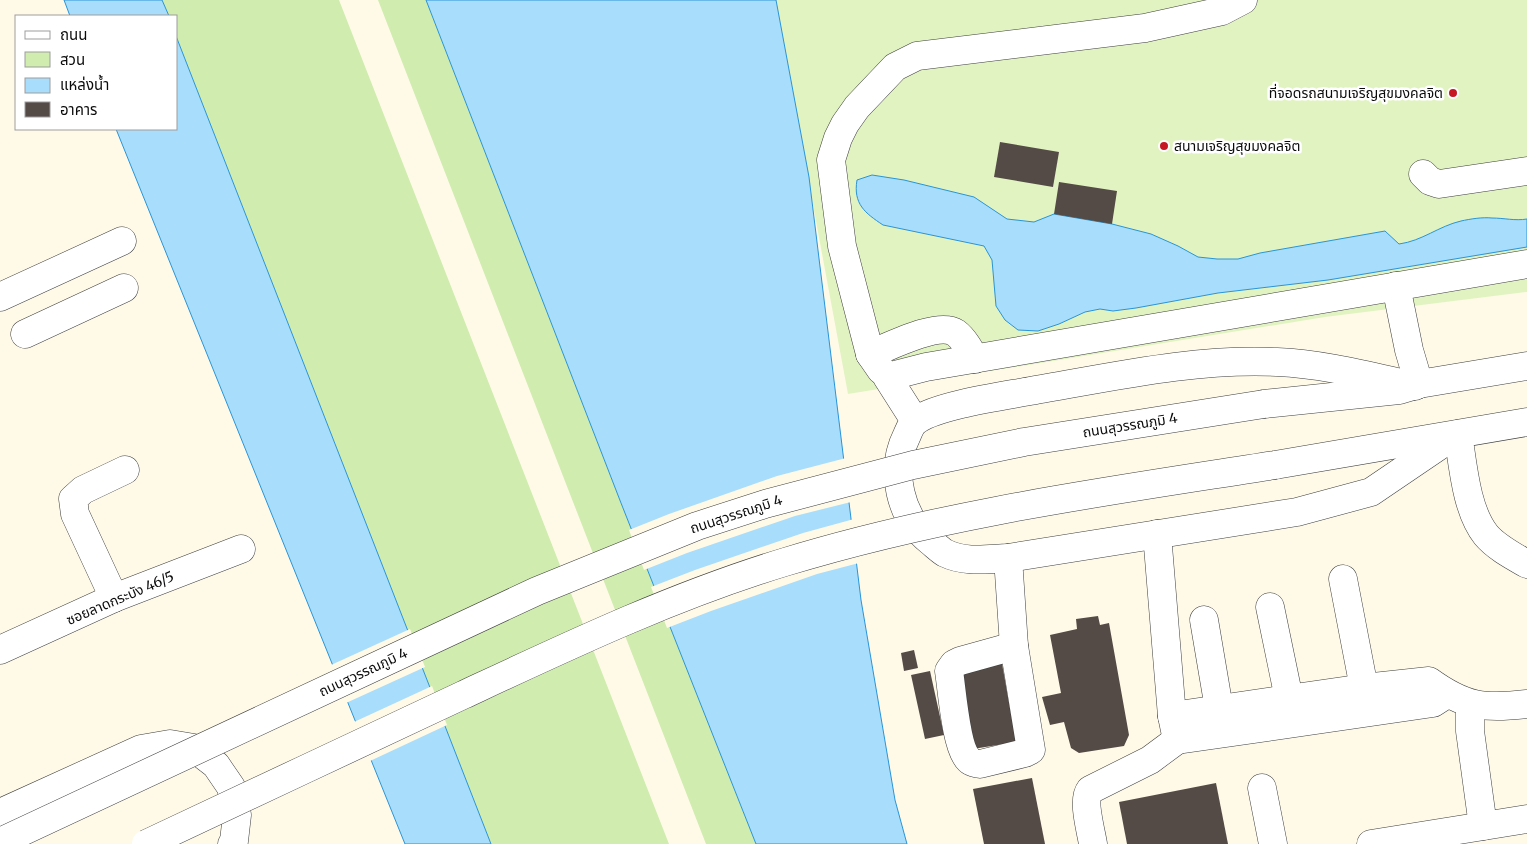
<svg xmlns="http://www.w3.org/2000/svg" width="1527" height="844" viewBox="0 0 1527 844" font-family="Merriweather,'Noto Sans Thai',serif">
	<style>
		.green { fill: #d0ecaf }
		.pitch { fill: #e2f3c2 }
		.water { fill: #a8ddfb; stroke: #2994d8 }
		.pier { fill: #fffae8 }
		.building { fill: #544b46 }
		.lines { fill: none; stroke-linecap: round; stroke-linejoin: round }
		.minor-casing { stroke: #3e3e3e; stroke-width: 29 }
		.minor { stroke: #fff; stroke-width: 28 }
		.minor-bridge-casing { stroke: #3e3e3e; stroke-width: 29; stroke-linecap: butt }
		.minor-bridge { stroke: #fff; stroke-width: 28 }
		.poi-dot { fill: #c51822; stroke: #fff; stroke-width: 2 }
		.labels { text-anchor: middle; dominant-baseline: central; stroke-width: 5; stroke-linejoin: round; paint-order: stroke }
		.poi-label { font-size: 14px; fill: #0b0b0b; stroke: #fff; text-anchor: end }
		.street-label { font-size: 14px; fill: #0b0b0b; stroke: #fff }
	</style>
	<rect width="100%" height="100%" fill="#fffae8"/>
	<g class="green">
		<path d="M 162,0 L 339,0 L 669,844 L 491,844 L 176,36 L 176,16 L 169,16 Z"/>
		<path d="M 378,0 L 426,0 L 621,503 L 756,844 L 706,844 Z"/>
	</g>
	<path class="pitch" d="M 775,0 L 1527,0 L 1527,292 L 1325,317 L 848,394 Z"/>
	<g class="water">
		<path d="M 64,0 L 162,0 L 169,16 L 70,16 Z"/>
		<path d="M 426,0 L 776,0 L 809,177 L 861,600 L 895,800 L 907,844 L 756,844 L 621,503 Z"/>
		<path d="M 176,36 L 491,844 L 405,844 L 116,129 L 176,129 Z"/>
		<path d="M 872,175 L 904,180 L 974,197 L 1007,219 L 1034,222 L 1054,214 L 1112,224 L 1151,234 L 1178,246 L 1198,257 L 1217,259 L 1238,259 L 1260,253 L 1385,231 L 1399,244 C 1422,241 1439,226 1461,221 C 1470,219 1482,217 1492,218 C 1504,218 1515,221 1527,219 L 1527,247 L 1328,280 L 1218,293 L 1136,308 L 1113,311 L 1100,309 L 1085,312 L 1059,324 L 1038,331 L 1018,330 L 1005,320 L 996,306 L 992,260 L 984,246 L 883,225 C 865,213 853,204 857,180 Z"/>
	</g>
	<g class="pier">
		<path d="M 846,458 L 851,502 L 795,516 L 687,553 L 644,570 L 629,530 L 669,514 L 777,476 Z"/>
		<path d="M 854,519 L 859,563 L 817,574 L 711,611 L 667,628 L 651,587 L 695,570 L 803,533 Z"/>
		<path d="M 410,629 L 425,667 L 346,703 L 331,665 Z"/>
		<path d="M 432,686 L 447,725 L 370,761 L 354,722 Z"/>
	</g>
	<g class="building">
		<path d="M 1000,142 L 1059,152 L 1053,187 L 994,177 Z"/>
		<path d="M 1059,182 L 1117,191 L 1112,224 L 1054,214 Z"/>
		<path d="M 1098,616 L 1100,625 L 1109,623 L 1129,735 L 1124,746 L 1079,753 L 1071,748 L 1064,722 L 1050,725 L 1042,697 L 1061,693 L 1050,635 L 1077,629 L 1076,619 Z"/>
		<path d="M 914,650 L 918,668 L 904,671 L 901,653 Z"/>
		<path d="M 1001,658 L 1016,742 L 973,749 L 958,666 Z"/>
		<path d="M 930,671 L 944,735 L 925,739 L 911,675 Z"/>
		<path d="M 1032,778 L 1045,844 L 984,844 L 973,789 Z"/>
		<path d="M 1216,783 L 1228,844 L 1127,844 L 1119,802 Z"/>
	</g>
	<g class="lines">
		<g class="minor-casing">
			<g id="minor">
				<path d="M 1423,174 L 1430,181 L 1439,184 L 1527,171"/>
				<path d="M 1396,286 L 1409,350 L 1419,384"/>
				<path d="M 0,297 L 122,241"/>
				<path d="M 25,334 L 124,288"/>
				<path d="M 870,354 L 842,246 L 831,160 L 838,138 L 845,124 L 857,107 L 895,67 L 917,56 L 1145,28 L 1222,11 L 1243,0"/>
				<path d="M 881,370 L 870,354 C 889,347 938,321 956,333 C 964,339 970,350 975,359"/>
				<path d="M 1415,386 C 1369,376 1324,364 1277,362 C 1194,358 1112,377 1030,391 C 1003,396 938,405 917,420 C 912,423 909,430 907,435 C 889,471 900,517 930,541 C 935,545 940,550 945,553 C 966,563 986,559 1008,558 L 1297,512 L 1371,492 L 1455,435"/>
				<path d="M 1264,404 L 1399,390 L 1419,384 L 1527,366"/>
				<path d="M 915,421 L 887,377 L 926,367 L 1527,264"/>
				<path d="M 1458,434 C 1463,465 1466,510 1486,535 C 1496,547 1513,556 1527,564"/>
				<path d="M 1275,465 L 1527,422"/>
				<path d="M 1157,534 L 1172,716 L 1177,740 L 1433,703 L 1447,694"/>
				<path d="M 1008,558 L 1014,646"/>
				<path d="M 1343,579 L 1364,688"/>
				<path d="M 114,598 L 75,514 L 73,499 L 83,490 L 125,470"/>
				<path d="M 1270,607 L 1293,718"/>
				<path d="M 1204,620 L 1222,726"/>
				<path d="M 1014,646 L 1031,750 L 1025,753 L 980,764 C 976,763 972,763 969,760 C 956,749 952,690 949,671 L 954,664 L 960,661 Z"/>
				<path d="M 0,650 L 114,598 L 241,549"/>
				<path d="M 1470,704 L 1470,731 L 1483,826"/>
				<path d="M 1172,716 L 1364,688 L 1429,681 C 1465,707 1484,709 1527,704"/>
				<path d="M 1262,788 L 1273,844"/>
				<path d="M 0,813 L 141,749 L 170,744 L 194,748 L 216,765 L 231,787 L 237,815 L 234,841 L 232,844"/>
				<path d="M 1093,844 C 1091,831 1082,800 1090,790 L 1150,760 L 1177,740"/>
				<path d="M 1371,844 L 1527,819"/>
			</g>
		</g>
		<use href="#minor" class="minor"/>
		<g class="minor-bridge-casing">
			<g id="minor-bridge">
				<path d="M 0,842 L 537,591 L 697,526 L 765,504 L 913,465 L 1024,442 L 1264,404"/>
				<path d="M 146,844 C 252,794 357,745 463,695 C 568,646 673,596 785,562 C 945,513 1110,491 1275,465"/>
			</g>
		</g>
		<use href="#minor-bridge" class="minor-bridge"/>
	</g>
	<g class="poi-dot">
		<circle cx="1453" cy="93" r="5"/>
		<circle cx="1164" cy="146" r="5"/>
	</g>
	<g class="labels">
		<g class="poi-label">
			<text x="1443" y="93">ที่จอดรถสนามเจริญสุขมงคลจิต</text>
			<text x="1174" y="146" text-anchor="start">สนามเจริญสุขมงคลจิต</text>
		</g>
		<g class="street-label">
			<text transform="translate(1130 425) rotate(-9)">ถนนสุวรรณภูมิ 4</text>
			<text transform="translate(736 514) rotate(-18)">ถนนสุวรรณภูมิ 4</text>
			<text transform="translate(120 598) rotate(-23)">ซอยลาดกระบัง 46/5</text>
			<text transform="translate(363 672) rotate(-25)">ถนนสุวรรณภูมิ 4</text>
		</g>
	</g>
	<rect x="15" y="15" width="162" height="115" fill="#ffffff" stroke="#9d9d9d"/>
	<rect x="25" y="31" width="25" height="8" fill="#ffffff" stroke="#9d9d9d"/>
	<text x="60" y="40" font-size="15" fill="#0b0b0b">ถนน</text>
	<rect x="25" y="52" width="25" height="15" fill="#d0ecaf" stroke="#9d9d9d"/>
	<text x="60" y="65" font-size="15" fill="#0b0b0b">สวน</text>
	<rect x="25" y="78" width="25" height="15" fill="#a8ddfb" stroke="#9d9d9d"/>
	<text x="60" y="90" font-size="15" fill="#0b0b0b">แหล่งน้ำ</text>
	<rect x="25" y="102" width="25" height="15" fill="#544b46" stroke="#9d9d9d"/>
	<text x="60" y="115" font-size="15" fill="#0b0b0b">อาคาร</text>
</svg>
